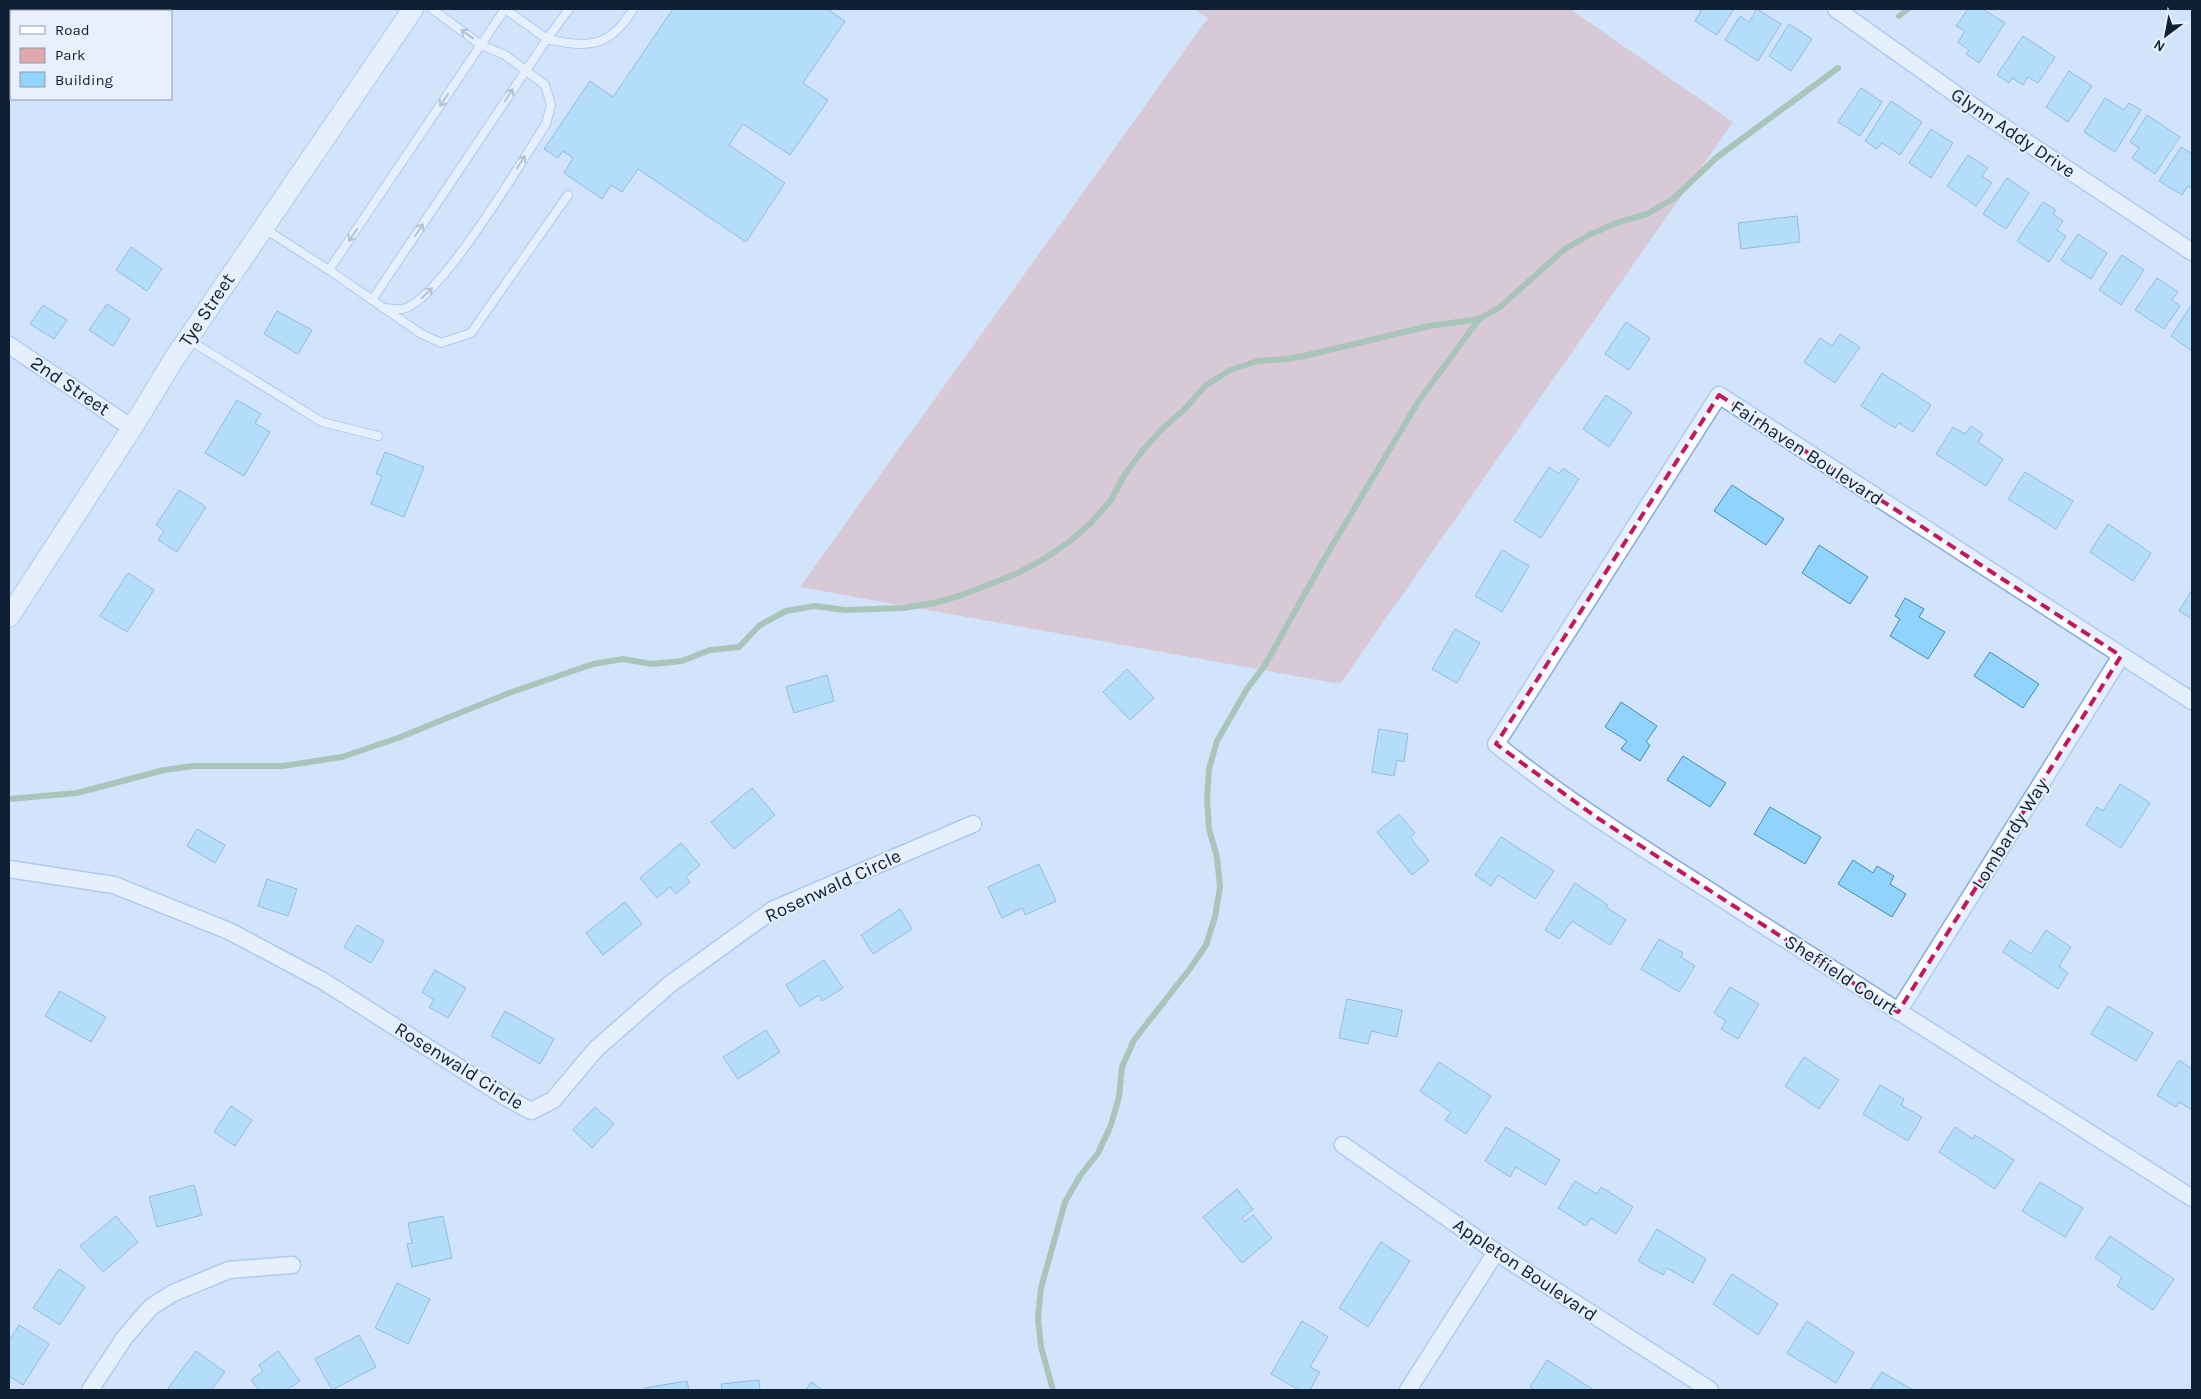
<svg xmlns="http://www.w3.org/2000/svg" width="2201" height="1399" viewBox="0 0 2201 1399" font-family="Karla,sans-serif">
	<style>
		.green { fill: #dfa8aa }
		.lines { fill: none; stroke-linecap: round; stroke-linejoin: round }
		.stream { stroke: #79a068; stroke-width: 6 }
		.building { fill: #90d4fd; stroke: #438cb5 }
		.service-casing { stroke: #80aae4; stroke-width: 10 }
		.minor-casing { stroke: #80aae4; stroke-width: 19 }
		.tertiary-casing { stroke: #80aae4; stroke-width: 22 }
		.service { stroke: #fff; stroke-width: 8 }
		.minor { stroke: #fff; stroke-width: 16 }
		.tertiary { stroke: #fff; stroke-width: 20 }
		.oneway { stroke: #939aa4 }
		.marked { fill: none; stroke: #c2185b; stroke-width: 4; stroke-dasharray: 10 6; stroke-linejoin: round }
		.labels { text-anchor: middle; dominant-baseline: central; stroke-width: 4; stroke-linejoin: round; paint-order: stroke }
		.street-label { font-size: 19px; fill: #0f1f35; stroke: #e7f0fc }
	</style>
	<rect width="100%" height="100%" fill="#d2e4fc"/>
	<path class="green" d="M 1194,9 L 1570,9 L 1733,122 L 1340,684 L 800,587 L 1208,18 Z"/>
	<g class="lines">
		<g class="stream">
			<path d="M 1899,16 L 1908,9"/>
			<path d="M 9,799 L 77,793 L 164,770 L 193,766 L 283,766 L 342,757 L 398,738 L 509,693 L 593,664 L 623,659 L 652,664 L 682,661 L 710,650 L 739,647 L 760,625 L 786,611 L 815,606 L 845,610 L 904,608 L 934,603 L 962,595 L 1018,573 L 1044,559 L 1069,542 L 1091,523 L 1111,500 L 1125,474 L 1143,450 L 1163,428 L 1185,409 L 1205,386 L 1230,370 L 1258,361 L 1288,359 L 1317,353 L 1429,326 L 1479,319 L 1500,307 L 1565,249 L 1591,234 L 1619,222 L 1647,214 L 1673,199 L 1716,158 L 1838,68"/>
			<path d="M 1053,1390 L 1041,1347 L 1038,1318 L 1041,1288 L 1065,1202 L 1080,1176 L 1098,1153 L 1111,1125 L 1119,1097 L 1122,1067 L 1134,1040 L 1189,970 L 1206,945 L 1215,917 L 1220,887 L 1217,857 L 1209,829 L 1207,799 L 1209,769 L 1217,741 L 1247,689 L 1265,665 L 1323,561 L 1418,402 L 1479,319"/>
		</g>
	</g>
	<g class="building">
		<path d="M 673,9 L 827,9 L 845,21 L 803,83 L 828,100 L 790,155 L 743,124 L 729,145 L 785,183 L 746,242 L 638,169 L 622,192 L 611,185 L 602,199 L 564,173 L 573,158 L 563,151 L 558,158 L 544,149 L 590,81 L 613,97 Z"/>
		<path d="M 1697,9 L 1734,9 L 1717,35 L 1695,21 L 1701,11 Z"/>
		<path d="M 1757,9 L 1781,24 L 1758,61 L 1725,40 L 1740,16 L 1749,22 Z"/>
		<path d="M 1968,9 L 1983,9 L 2005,23 L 1979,63 L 1966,54 L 1969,50 L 1958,42 L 1965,31 L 1956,26 Z"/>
		<path d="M 1789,24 L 1812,39 L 1791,71 L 1769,56 Z"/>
		<path d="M 2023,36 L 2055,57 L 2038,83 L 2028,77 L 2023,85 L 2012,78 L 2009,83 L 1997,75 Z"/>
		<path d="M 2069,71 L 2092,86 L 2068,122 L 2046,107 Z"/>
		<path d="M 1861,88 L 1882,102 L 1860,136 L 1838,122 Z"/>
		<path d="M 2105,98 L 2124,110 L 2129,103 L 2141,110 L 2115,152 L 2084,132 Z"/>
		<path d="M 1891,101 L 1922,122 L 1900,155 L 1882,143 L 1877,149 L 1865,141 Z"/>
		<path d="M 2147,115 L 2180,137 L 2155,174 L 2132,158 L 2139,148 L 2130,142 Z"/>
		<path d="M 1931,129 L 1953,143 L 1931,178 L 1909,163 Z"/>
		<path d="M 2181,147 L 2192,154 L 2192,189 L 2188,186 L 2182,195 L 2159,181 Z"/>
		<path d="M 1968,155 L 1988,168 L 1982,176 L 1992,183 L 1976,206 L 1947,186 Z"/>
		<path d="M 2007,178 L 2029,193 L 2006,229 L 1983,214 Z"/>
		<path d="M 2043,202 L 2056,210 L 2053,214 L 2063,221 L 2057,230 L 2066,236 L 2049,262 L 2017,241 Z"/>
		<path d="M 1797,216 L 1800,242 L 1741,249 L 1738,223 Z"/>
		<path d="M 2078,234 L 2107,253 L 2091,279 L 2061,260 Z"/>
		<path d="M 131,247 L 162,269 L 147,291 L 116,270 Z"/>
		<path d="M 2122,255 L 2144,270 L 2121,305 L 2099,290 Z"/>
		<path d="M 2157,278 L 2178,292 L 2172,300 L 2180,306 L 2164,329 L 2135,310 Z"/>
		<path d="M 107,304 L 130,319 L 113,346 L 89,330 Z"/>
		<path d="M 2192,304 L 2192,351 L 2171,336 Z"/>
		<path d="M 43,305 L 67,320 L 54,339 L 30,324 Z"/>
		<path d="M 277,311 L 312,330 L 298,354 L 264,334 Z"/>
		<path d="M 1626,322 L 1650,338 L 1629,370 L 1605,354 Z"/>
		<path d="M 1840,334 L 1860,347 L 1835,383 L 1804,362 L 1820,338 L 1832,346 Z"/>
		<path d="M 1882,373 L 1931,405 L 1913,432 L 1899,423 L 1895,428 L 1861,406 Z"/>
		<path d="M 1606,395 L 1632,412 L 1609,447 L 1583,429 Z"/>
		<path d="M 237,400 L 261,414 L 255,423 L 270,432 L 244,476 L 205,453 Z"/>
		<path d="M 1971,426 L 1983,434 L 1978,442 L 2003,459 L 1986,486 L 1936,454 L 1953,427 L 1965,434 Z"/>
		<path d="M 385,452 L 424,467 L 404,517 L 371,504 L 382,476 L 376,474 Z"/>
		<path d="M 1549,467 L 1559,474 L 1563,468 L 1579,479 L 1541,538 L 1514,521 Z"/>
		<path d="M 2025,472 L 2073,501 L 2056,529 L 2008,499 Z"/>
		<path d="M 1732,485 L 1784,519 L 1766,545 L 1714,511 Z"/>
		<path d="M 179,490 L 206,507 L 177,552 L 158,540 L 164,531 L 156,525 Z"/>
		<path d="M 2108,524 L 2151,553 L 2133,581 L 2090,552 Z"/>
		<path d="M 1819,545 L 1868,577 L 1850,604 L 1802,573 Z"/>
		<path d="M 1502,550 L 1529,566 L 1502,612 L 1475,596 Z"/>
		<path d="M 128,573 L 154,590 L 127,632 L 100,616 Z"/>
		<path d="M 2192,590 L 2192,619 L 2179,611 Z"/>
		<path d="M 1905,598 L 1924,609 L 1919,617 L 1945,632 L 1928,659 L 1890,636 L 1900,619 L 1895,616 Z"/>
		<path d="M 1455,629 L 1480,643 L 1457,683 L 1432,669 Z"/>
		<path d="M 1990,652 L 2039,684 L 2023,708 L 1974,676 Z"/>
		<path d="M 1127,669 L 1154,698 L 1130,720 L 1103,692 Z"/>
		<path d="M 827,675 L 834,701 L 794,713 L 786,687 Z"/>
		<path d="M 1621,702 L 1657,726 L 1646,742 L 1650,745 L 1640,761 L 1621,749 L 1627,741 L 1605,727 Z"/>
		<path d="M 1379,729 L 1408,734 L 1404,762 L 1397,760 L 1394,776 L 1372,772 Z"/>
		<path d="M 1683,756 L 1726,783 L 1710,807 L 1667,780 Z"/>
		<path d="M 2120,784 L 2150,803 L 2121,848 L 2086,825 L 2097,807 L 2103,811 Z"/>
		<path d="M 752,788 L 775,815 L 734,849 L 711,822 Z"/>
		<path d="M 1770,807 L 1821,837 L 1805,864 L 1754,834 Z"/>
		<path d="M 1399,814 L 1415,833 L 1410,837 L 1429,861 L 1412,875 L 1377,832 Z"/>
		<path d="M 197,829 L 225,845 L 215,863 L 187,846 Z"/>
		<path d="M 1501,837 L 1554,871 L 1535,899 L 1498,875 L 1491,886 L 1475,875 Z"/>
		<path d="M 681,843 L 700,865 L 686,877 L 690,882 L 676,894 L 670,887 L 657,898 L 640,878 Z"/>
		<path d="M 1853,860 L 1873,873 L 1877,866 L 1894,876 L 1890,884 L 1906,894 L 1892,917 L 1838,884 Z"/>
		<path d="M 1039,864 L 1056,901 L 1025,915 L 1023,908 L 1002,918 L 988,887 Z"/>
		<path d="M 267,879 L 297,889 L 288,916 L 258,906 Z"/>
		<path d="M 1575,883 L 1608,905 L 1606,907 L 1626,920 L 1610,945 L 1572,921 L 1559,939 L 1545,930 Z"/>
		<path d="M 625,902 L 642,924 L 603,955 L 586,933 Z"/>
		<path d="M 900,909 L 912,929 L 873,954 L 861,935 Z"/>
		<path d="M 357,925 L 384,941 L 371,963 L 344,947 Z"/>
		<path d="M 2046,930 L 2071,947 L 2059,966 L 2068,973 L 2058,989 L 2003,952 L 2010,940 L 2031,954 Z"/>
		<path d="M 1659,939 L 1683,953 L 1681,957 L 1695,966 L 1679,992 L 1641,969 Z"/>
		<path d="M 824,960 L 843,988 L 822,1001 L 819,995 L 800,1007 L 786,985 Z"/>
		<path d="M 435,970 L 466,988 L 448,1018 L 429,1007 L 434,1000 L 422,992 Z"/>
		<path d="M 1730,987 L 1759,1004 L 1738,1039 L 1721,1029 L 1726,1021 L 1714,1013 Z"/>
		<path d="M 60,991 L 106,1017 L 91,1042 L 45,1016 Z"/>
		<path d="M 1347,999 L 1402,1010 L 1397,1037 L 1371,1031 L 1368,1044 L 1339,1038 Z"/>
		<path d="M 2108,1006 L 2153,1033 L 2136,1061 L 2091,1034 Z"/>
		<path d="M 505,1011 L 554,1039 L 540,1064 L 491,1036 Z"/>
		<path d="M 766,1030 L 780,1052 L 738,1079 L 723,1057 Z"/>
		<path d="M 1804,1057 L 1839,1080 L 1819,1109 L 1785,1086 Z"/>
		<path d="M 2179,1060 L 2192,1069 L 2192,1110 L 2179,1102 L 2176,1107 L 2157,1095 Z"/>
		<path d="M 1439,1062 L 1491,1096 L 1466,1134 L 1445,1120 L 1451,1112 L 1420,1091 Z"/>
		<path d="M 1880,1085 L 1904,1099 L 1901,1105 L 1922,1117 L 1908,1141 L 1863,1114 Z"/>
		<path d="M 231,1106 L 252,1120 L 235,1146 L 214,1132 Z"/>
		<path d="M 595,1107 L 614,1124 L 592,1148 L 573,1130 Z"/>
		<path d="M 1506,1127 L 1560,1160 L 1545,1185 L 1516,1167 L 1510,1177 L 1485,1161 Z"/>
		<path d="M 1955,1127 L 1973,1139 L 1975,1135 L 2014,1160 L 1995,1189 L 1939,1152 Z"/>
		<path d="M 1575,1181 L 1597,1194 L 1601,1187 L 1633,1207 L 1616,1234 L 1591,1218 L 1586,1226 L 1558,1208 Z"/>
		<path d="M 2040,1182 L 2083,1208 L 2065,1237 L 2022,1211 Z"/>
		<path d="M 194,1185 L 202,1215 L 157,1227 L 149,1197 Z"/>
		<path d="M 1237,1189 L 1253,1209 L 1242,1218 L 1245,1222 L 1253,1215 L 1272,1238 L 1242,1263 L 1203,1217 Z"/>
		<path d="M 116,1216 L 138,1242 L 103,1272 L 80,1246 Z"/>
		<path d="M 443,1216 L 452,1258 L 412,1267 L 407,1244 L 412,1243 L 408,1223 Z"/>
		<path d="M 1657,1229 L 1706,1259 L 1693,1283 L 1667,1268 L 1663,1275 L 1638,1261 Z"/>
		<path d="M 2110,1236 L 2174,1279 L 2153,1310 L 2117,1286 L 2122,1277 L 2095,1258 Z"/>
		<path d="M 1381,1242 L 1410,1261 L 1368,1327 L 1339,1308 Z"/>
		<path d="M 59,1269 L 85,1287 L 60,1325 L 33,1308 Z"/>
		<path d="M 1732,1274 L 1778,1304 L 1758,1335 L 1713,1304 Z"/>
		<path d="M 397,1283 L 430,1299 L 408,1344 L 375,1328 Z"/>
		<path d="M 1302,1321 L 1328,1337 L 1310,1367 L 1320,1372 L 1310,1390 L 1299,1390 L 1271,1374 Z"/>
		<path d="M 1807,1321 L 1854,1353 L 1836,1383 L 1787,1353 Z"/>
		<path d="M 19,1325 L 49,1344 L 23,1385 L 9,1376 L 9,1341 Z"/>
		<path d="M 359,1335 L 376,1367 L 332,1390 L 315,1359 Z"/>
		<path d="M 196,1351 L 225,1372 L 211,1390 L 171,1390 L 168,1388 Z"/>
		<path d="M 278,1351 L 300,1381 L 287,1390 L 259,1390 L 251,1380 L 263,1371 L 259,1365 Z"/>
		<path d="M 1547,1360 L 1594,1390 L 1535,1390 L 1530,1387 Z"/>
		<path d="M 1882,1372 L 1913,1390 L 1870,1390 Z"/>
		<path d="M 759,1380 L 760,1390 L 722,1390 L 721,1384 Z"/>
		<path d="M 687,1381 L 689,1390 L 644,1390 L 644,1388 Z"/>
		<path d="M 811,1382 L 823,1390 L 806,1390 Z"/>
	</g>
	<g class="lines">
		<g class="service-casing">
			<g id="service">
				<path d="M 505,9 L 547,39 L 569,9"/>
				<path d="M 265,229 L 329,270 L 420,333 L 441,343 L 471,333 L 568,195"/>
				<path d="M 329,270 L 505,9"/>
				<path d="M 372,300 L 547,39 C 588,49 611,47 633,9"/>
				<path d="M 383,308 C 389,308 397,310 402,309 C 438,304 523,159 546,124 L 551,105 L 545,85 L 505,55 L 481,45 L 432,9"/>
				<path d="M 189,340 L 322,422 L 378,436"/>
			</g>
		</g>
		<g class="minor-casing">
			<g id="minor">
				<path d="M 1836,9 L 1981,112 L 2192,252"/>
				<path d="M 9,345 L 132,428"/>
				<path d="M 2192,701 L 1719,395 L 1496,744 C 1576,809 1666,862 1752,918 C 1898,1012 2045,1105 2192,1198"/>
				<path d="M 9,869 L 114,885 L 229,931 L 323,981 L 507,1098 L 531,1111 L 553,1100 L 596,1049 L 669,985 L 774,909 L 973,824"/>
				<path d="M 1898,1012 L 2121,656"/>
				<path d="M 1343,1145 L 1496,1252 L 1710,1390"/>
				<path d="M 90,1390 L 125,1337 L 151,1307 L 173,1293 L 229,1270 L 292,1265"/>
				<path d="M 1408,1390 L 1496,1252"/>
			</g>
		</g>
		<g class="tertiary-casing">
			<path id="tertiary" d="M 9,617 L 132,428 L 174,359 L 413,9"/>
		</g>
		<use href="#service" class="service"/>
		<use href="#minor" class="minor"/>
		<use href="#tertiary" class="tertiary"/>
	</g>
	<defs><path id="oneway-shaft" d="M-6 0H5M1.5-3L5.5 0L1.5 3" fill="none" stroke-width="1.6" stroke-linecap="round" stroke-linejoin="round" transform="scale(1.25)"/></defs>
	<g class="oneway">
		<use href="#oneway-shaft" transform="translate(467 34) rotate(-144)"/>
		<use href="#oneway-shaft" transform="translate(509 95) rotate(-56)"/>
		<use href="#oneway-shaft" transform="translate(444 100) rotate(124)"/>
		<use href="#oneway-shaft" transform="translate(521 162) rotate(-57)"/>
		<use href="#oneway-shaft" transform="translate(419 230) rotate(-56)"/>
		<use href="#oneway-shaft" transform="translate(353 235) rotate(124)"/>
		<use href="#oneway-shaft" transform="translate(427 293) rotate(-44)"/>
	</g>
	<path d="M0 0H2201V1399H0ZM 1719,395 L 2121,656 L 1898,1012 L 1596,817 L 1496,744 Z" fill="#d2e4fc" fill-opacity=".55" fill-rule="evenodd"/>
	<path class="marked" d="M 1719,395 L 2121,656 L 1898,1012 L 1596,817 L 1496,744 Z"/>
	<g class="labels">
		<g class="street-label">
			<text transform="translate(2013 133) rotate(34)">Glynn Addy Drive</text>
			<text transform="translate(207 310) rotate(-56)">Tye Street</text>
			<text transform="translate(70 386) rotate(34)">2nd Street</text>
			<text transform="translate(1807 453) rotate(33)">Fairhaven Boulevard</text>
			<text transform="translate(2010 834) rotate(-58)">Lombardy Way</text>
			<text transform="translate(833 886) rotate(-25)">Rosenwald Circle</text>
			<text transform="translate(1841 975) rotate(33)">Sheffield Court</text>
			<text transform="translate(459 1066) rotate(32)">Rosenwald Circle</text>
			<text transform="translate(1525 1270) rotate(34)">Appleton Boulevard</text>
		</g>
	</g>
	<rect width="2201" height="1399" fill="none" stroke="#0f1f35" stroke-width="20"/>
	<rect x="10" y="10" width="162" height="90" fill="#e7f0fc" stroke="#919cac"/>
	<rect x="20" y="26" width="25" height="8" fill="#ffffff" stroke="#919cac"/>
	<text x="55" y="35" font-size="15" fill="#0f1f35">Road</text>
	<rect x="20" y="48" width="25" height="15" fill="#dfa8aa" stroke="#919cac"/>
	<text x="55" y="60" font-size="15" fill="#0f1f35">Park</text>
	<rect x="20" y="72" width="25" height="15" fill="#90d4fd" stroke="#919cac"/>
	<text x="55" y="85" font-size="15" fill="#0f1f35">Building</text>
	<g transform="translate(2166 35) rotate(212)" stroke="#e7f0fc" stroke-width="4" paint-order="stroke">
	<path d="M0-4L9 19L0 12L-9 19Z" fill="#0f1f35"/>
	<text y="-8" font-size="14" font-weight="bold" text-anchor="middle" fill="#0f1f35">N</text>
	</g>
</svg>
